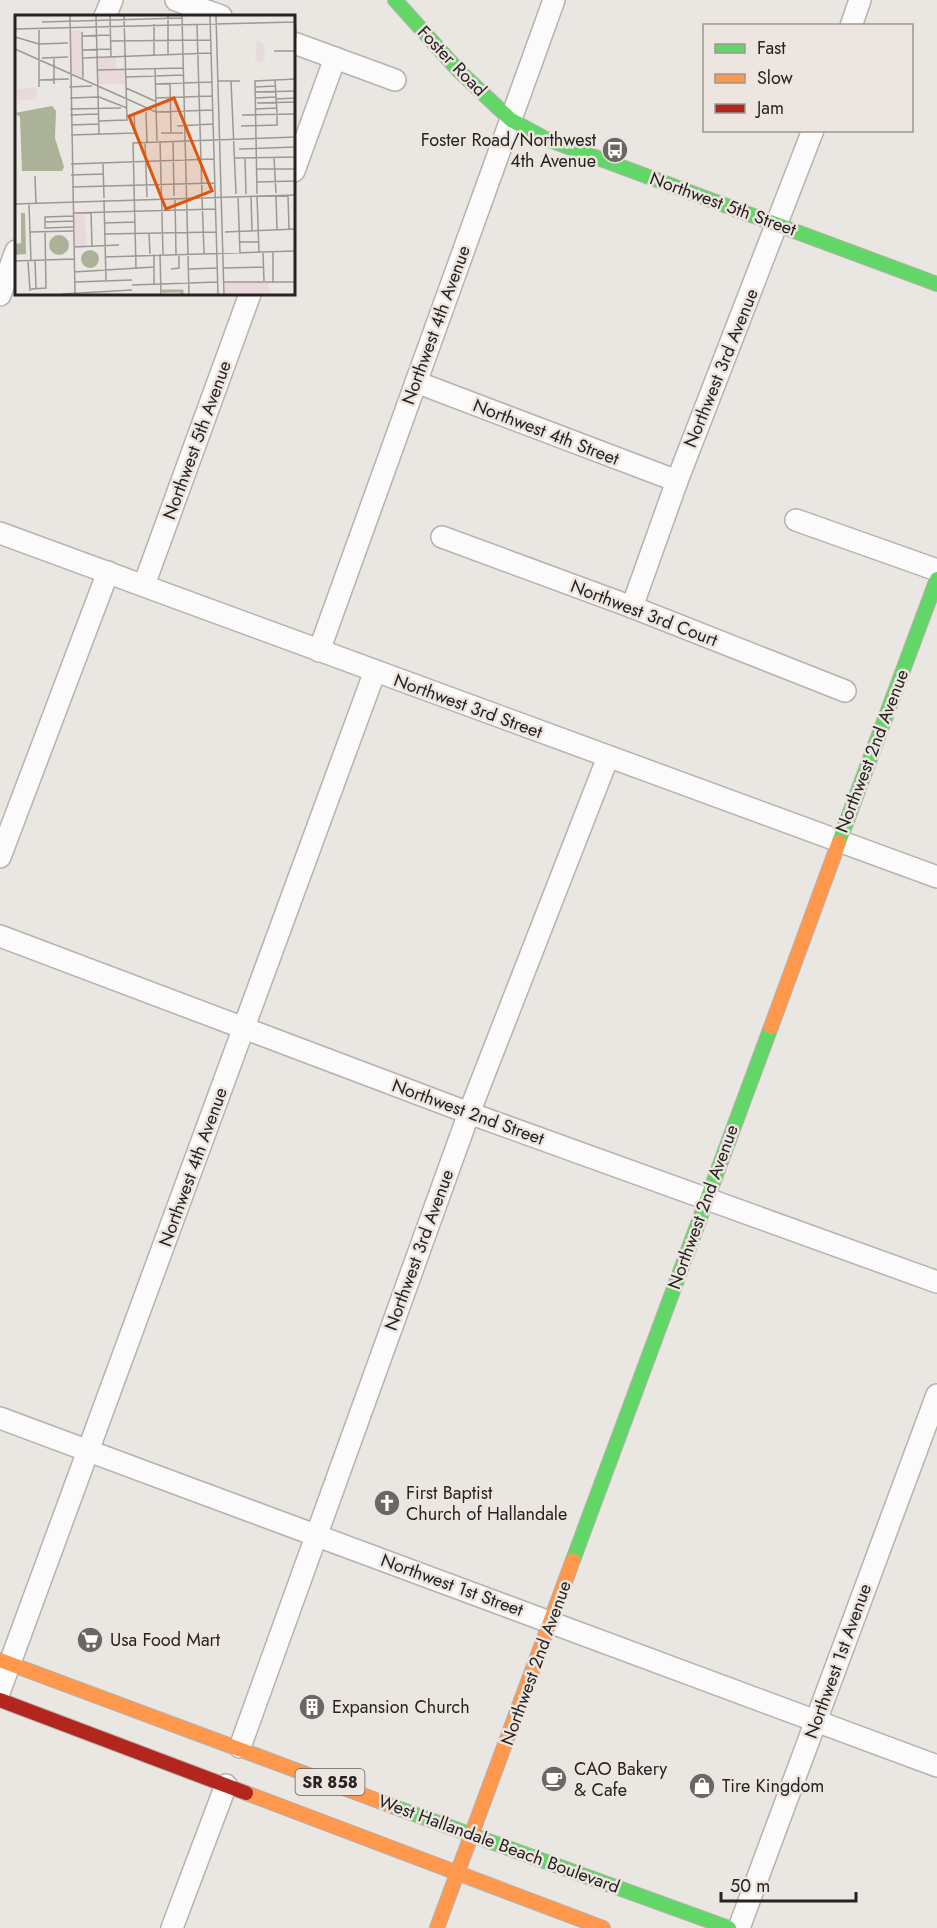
<svg xmlns="http://www.w3.org/2000/svg" width="937" height="1928" viewBox="0 0 937 1928" font-family="Jost,sans-serif">
	<style>
		.lines { fill: none; stroke-linecap: round; stroke-linejoin: round }
		.street-casing { stroke: #b5b2af; stroke-width: 24 }
		.fast-casing { stroke: #b5b2af; stroke-width: 16 }
		.slow-casing { stroke: #b5b2af; stroke-width: 16 }
		.jam-casing { stroke: #b5b2af; stroke-width: 16 }
		.street { stroke: #fcfbfb; stroke-width: 21 }
		.fast { stroke: #63d668; stroke-width: 14 }
		.slow { stroke: #ff974d; stroke-width: 14 }
		.jam { stroke: #b3261e; stroke-width: 14 }
		.labels { text-anchor: middle; dominant-baseline: central; stroke-width: 5; stroke-linejoin: round; paint-order: stroke }
		.shield { fill: #ede5df; stroke: #625d5b; stroke-width: 1.5 }
		.shield-label { font-size: 16px; font-weight: bold; fill: #262322 }
		.street-label { font-size: 18px; fill: #262322; stroke: #ede5df }
		.poi-label { font-size: 18px; fill: #262322; stroke: #ede5df; text-anchor: start }
		.inset-river { fill: none; stroke: #acb298; stroke-width: 3 }
		.inset-road { fill: none; stroke: #9c9895; stroke-width: 1.5 }
		.view { fill: #de560d; fill-opacity: 0.15; stroke: #de560d; stroke-width: 3 }
		.inset-edge { fill: none; stroke: #262322; stroke-width: 3 }
	</style>
	<rect width="100%" height="100%" fill="#eae6e2"/>
	<g class="lines">
		<g class="street-casing">
			<g id="street">
				<path d="M 176,0 L 221,16"/>
				<path d="M 105,16 L 112,0"/>
				<path d="M 851,26 L 860,0"/>
				<path d="M 294,43 L 395,80"/>
				<path d="M 294,171 L 335,58"/>
				<path d="M 0,295 L 16,251"/>
				<path d="M 416,382 L 677,481"/>
				<path d="M 796,520 L 937,570"/>
				<path d="M 0,533 L 937,877"/>
				<path d="M 442,537 L 632,607 L 845,691"/>
				<path d="M 144,585 L 250,294"/>
				<path d="M 632,607 L 677,481 L 813,130"/>
				<path d="M 319,651 L 554,0"/>
				<path d="M 0,857 L 108,572"/>
				<path d="M 0,936 L 469,1113 L 937,1282"/>
				<path d="M 0,1418 L 937,1766"/>
				<path d="M 0,1690 L 375,671"/>
				<path d="M 240,1747 L 469,1113 L 608,757"/>
				<path d="M 172,1928 L 226,1785"/>
				<path d="M 739,1928 L 937,1395"/>
			</g>
		</g>
		<g class="fast-casing">
			<g id="fast">
				<path d="M 395,0 L 458,70 L 511,120 L 544,138 L 937,284"/>
				<path d="M 839,842 L 937,579"/>
				<path d="M 573,1560 L 771,1027"/>
				<path d="M 392,1806 L 729,1928"/>
			</g>
		</g>
		<g class="slow-casing">
			<g id="slow">
				<path d="M 771,1027 L 839,842"/>
				<path d="M 0,1660 L 392,1806"/>
				<path d="M 246,1793 L 603,1928"/>
				<path d="M 437,1928 L 573,1560"/>
			</g>
		</g>
		<g class="jam-casing">
			<path id="jam" d="M 0,1700 L 246,1793"/>
		</g>
		<use href="#street" class="street"/>
		<use href="#fast" class="fast"/>
		<use href="#slow" class="slow"/>
		<use href="#jam" class="jam"/>
	</g>
	<defs>
		<g id="bus-disc" transform="scale(1.35)"><circle r="9.5" fill="#6b6765" stroke="#ede5df"/><path d="M-5-6H5V4H4V6H2V4H-2V6H-4V4H-5ZM-3.5-4V0h7V-4ZM-3.5 1.2v1.5H-2V1.2ZM2 1.2v1.5H3.5V1.2Z" fill="#fff"/></g>
		<g id="church-disc" transform="scale(1.35)"><circle r="9.5" fill="#6b6765" stroke="#ede5df"/><path d="M-1.2-6h2.4v3.5h3.3v2.4h-3.3V6h-2.4V-.1h-3.3v-2.4h3.3Z" fill="#fff"/></g>
		<g id="supermarket-disc" transform="scale(1.35)"><circle r="9.5" fill="#6b6765" stroke="#ede5df"/><path d="M-6-5.5h2.5l.6 2H6L4.5 2H-2.5L-4.4-4H-6ZM-1.5 3.2a1.3 1.3 0 1 0 .1 0ZM3 3.2a1.3 1.3 0 1 0 .1 0Z" fill="#fff"/></g>
		<g id="building-disc" transform="scale(1.35)"><circle r="9.5" fill="#6b6765" stroke="#ede5df"/><path d="M-4-6H4V6H1V3H-1V6H-4ZM-2.5-4.3h1.7v1.8h-1.7ZM.8-4.3h1.7v1.8H.8ZM-2.5-1h1.7V.8h-1.7ZM.8-1h1.7V.8H.8Z" fill="#fff"/></g>
		<g id="cafe-disc" transform="scale(1.35)"><circle r="9.5" fill="#6b6765" stroke="#ede5df"/><path d="M-5.5-4.5H6V0H3Q3 3.5 0 3.5H-2.5Q-5.5 3.5-5.5 0ZM3-3.2v2h1.7v-2ZM-6 4.5H4V6H-6Z" fill="#fff"/></g>
		<g id="shop-disc" transform="scale(1.35)"><circle r="9.5" fill="#6b6765" stroke="#ede5df"/><path d="M-5-2.5h2.3a2.7 3.5 0 0 1 5.4 0H5L5.5 6h-11ZM-1.5-2.5h3a1.5 2.3 0 0 0-3 0Z" fill="#fff"/></g>
	</defs>
	<g fill-rule="evenodd">
		<use href="#bus-disc" x="615" y="150"/>
		<use href="#church-disc" x="387" y="1503"/>
		<use href="#supermarket-disc" x="90" y="1640"/>
		<use href="#building-disc" x="312" y="1707"/>
		<use href="#cafe-disc" x="554" y="1779"/>
		<use href="#shop-disc" x="702" y="1786"/>
	</g>
	<g class="labels">
		<rect class="shield" x="295.5" y="1769" width="69" height="26" rx="4.5"/>
		<g class="shield-label">
			<text x="330" y="1782">SR 858</text>
		</g>
		<g class="street-label">
			<text transform="translate(452 61) rotate(46)">Foster Road</text>
			<text transform="translate(723 204) rotate(20)">Northwest 5th Street</text>
			<text transform="translate(436 325) rotate(-70)">Northwest 4th Avenue</text>
			<text transform="translate(721 368) rotate(-68)">Northwest 3rd Avenue</text>
			<text transform="translate(546 432) rotate(21)">Northwest 4th Street</text>
			<text transform="translate(197 440) rotate(-70)">Northwest 5th Avenue</text>
			<text transform="translate(644 613) rotate(21)">Northwest 3rd Court</text>
			<text transform="translate(468 706) rotate(20)">Northwest 3rd Street</text>
			<text transform="translate(872 751) rotate(-69)">Northwest 2nd Avenue</text>
			<text transform="translate(468 1112) rotate(20)">Northwest 2nd Street</text>
			<text transform="translate(193 1167) rotate(-70)">Northwest 4th Avenue</text>
			<text transform="translate(703 1207) rotate(-70)">Northwest 2nd Avenue</text>
			<text transform="translate(419 1250) rotate(-70)">Northwest 3rd Avenue</text>
			<text transform="translate(452 1585) rotate(20)">Northwest 1st Street</text>
			<text transform="translate(838 1661) rotate(-70)">Northwest 1st Avenue</text>
			<text transform="translate(536 1663) rotate(-70)">Northwest 2nd Avenue</text>
			<text transform="translate(499 1844) rotate(20)">West Hallandale Beach Boulevard</text>
		</g>
		<g class="poi-label">
			<text x="596" y="140" text-anchor="end">Foster Road/Northwest<tspan x="596" dy="21">4th Avenue</tspan></text>
			<text x="406" y="1493">First Baptist<tspan x="406" dy="21">Church of Hallandale</tspan></text>
			<text x="110" y="1640">Usa Food Mart</text>
			<text x="332" y="1707">Expansion Church</text>
			<text x="574" y="1769">CAO Bakery<tspan x="574" dy="21">&amp; Cafe</tspan></text>
			<text x="722" y="1786">Tire Kingdom</text>
		</g>
	</g>
	<g transform="translate(15 15)">
		<rect width="280" height="280" fill="#eae6e2"/>
		<path d="M 66,15 L 67,62 L 55,57 L 55,16 ZM 242,26 L 249,30 L 250,44 L 245,48 L 240,44 ZM 59,199 L 70,199 L 71,231 L 60,232 ZM 253,267 L 257,280 L 210,280 L 210,268 Z" fill="#e9d8dc"/>
		<path d="M 101,42 L 101,55 L 110,55 L 111,69 L 84,69 L 82,43 Z" fill="#e9d8dc"/>
		<path d="M 22,73 L 21,84 L 4,85 L 0,83 L 3,83 L 0,74 Z" fill="#e9d8dc"/>
		<path d="M 37,91 L 41,96 L 40,123 L 49,152 L 47,156 L 7,156 L 5,102 L 0,98 ZM 6,198 L 10,198 L 11,239 L 0,240 L 0,229 L 6,228 ZM34 230a10 10 0 1 1 20 0a10 10 0 1 1-20 0ZM66 244a9 9 0 1 1 18 0a9 9 0 1 1-18 0Z" fill="#acb298"/>
		<path class="inset-river" d="M 147,276 L 167,276 L 167,280"/>
		<path class="inset-road" d="M 55,1 L 60,280M 81,1 L 84,119M 95,1 L 96,42M 153,1 L 153,39M 167,1 L 174,280M 195,1 L 203,280M 201,1 L 209,280M 280,1 L 281,23M 27,7 L 167,3M 139,9 L 139,40M 182,10 L 187,180M 0,14 L 281,7M 24,15 L 24,72M 67,17 L 68,63M 67,21 L 95,20M 0,22 L 24,29 L 53,28M 96,26 L 196,25M 0,34 L 141,97 L 198,95M 67,35 L 96,34M 259,36 L 281,36M 39,42 L 39,69M 27,43 L 53,42M 68,43 L 196,38M 140,54 L 142,126M 82,55 L 169,53M 111,62 L 169,60M 24,65 L 54,64M 260,65 L 262,98M 203,66 L 225,66M 216,66 L 221,179M 140,69 L 197,67M 155,69 L 156,118M 54,72 L 77,71M 240,72 L 261,71M 111,73 L 140,86M 240,77 L 281,76M 55,83 L 84,82 L 112,93M 140,83 L 197,81M 240,83 L 261,82M 261,84 L 281,83M 242,88 L 281,87M 55,94 L 106,93M 241,94 L 261,93M 131,97 L 132,127M 119,98 L 120,118M 55,100 L 83,99M 227,100 L 281,99M 84,106 L 112,105 L 109,1M 56,110 L 84,109M 162,111 L 198,109M 226,111 L 262,110 L 262,99M 146,118 L 168,118M 56,120 L 120,118M 145,126 L 148,239M 158,126 L 159,181M 130,127 L 132,182M 224,134 L 281,132M 220,143 L 281,142M 230,143 L 231,179M 259,143 L 261,178M 88,148 L 89,183M 56,149 L 199,144M 241,154 L 281,154M 56,160 L 88,159M 20,161 L 21,189M 242,167 L 281,166M 57,172 L 200,168M 242,179 L 240,66 L 281,64M 0,180 L 0,223M 261,180 L 262,215M 273,180 L 274,214M 223,181 L 225,238M 236,181 L 237,216M 242,181 L 244,237M 187,182 L 189,238M 160,183 L 161,239M 89,185 L 91,265M 0,189 L 281,180M 14,189 L 16,246M 76,197 L 77,232M 58,198 L 201,194M 58,201 L 30,202 L 30,213 L 58,212M 30,207 L 58,206M 89,208 L 120,207M 15,217 L 58,216M 210,217 L 281,214M 89,219 L 201,217M 134,219 L 135,239M 225,227 L 244,227M 59,232 L 104,230M 248,237 L 249,266M 139,239 L 139,269M 145,239 L 146,280M 90,242 L 281,236M 20,245 L 21,274M 0,246 L 59,244M 13,246 L 15,276M 121,253 L 118,128 L 281,122M 208,253 L 249,252M 156,254 L 164,253 L 164,239M 174,254 L 203,253M 59,257 L 139,252M 60,267 L 117,265M 208,267 L 281,267M 258,268 L 258,237M 117,270 L 203,267M 16,274 L 31,273 L 30,216M 47,279 L 117,275"/>
		<path class="view" d="M 159,83 L 197,176 L 151,194 L 114,101 Z"/>
		<rect width="280" height="280" class="inset-edge"/>
	</g>
	<rect x="703" y="24" width="210" height="108" fill="#ede5df" stroke="#9d9793" stroke-width="1.5"/>
	<rect x="715" y="44" width="30" height="9" fill="#63d668" stroke="#9d9793" stroke-width="1.5"/>
	<text x="757" y="54" font-size="18" fill="#262322">Fast</text>
	<rect x="715" y="74" width="30" height="9" fill="#ff974d" stroke="#9d9793" stroke-width="1.5"/>
	<text x="757" y="84" font-size="18" fill="#262322">Slow</text>
	<rect x="715" y="104" width="30" height="9" fill="#b3261e" stroke="#9d9793" stroke-width="1.5"/>
	<text x="757" y="114" font-size="18" fill="#262322">Jam</text>
	<path d="M721 1892v9h135v-9" fill="none" stroke="#262322" stroke-width="3"/>
	<text x="730" y="1892" font-size="18" fill="#262322" stroke="#ede5df" stroke-width="4.5" paint-order="stroke">50 m</text>
</svg>
